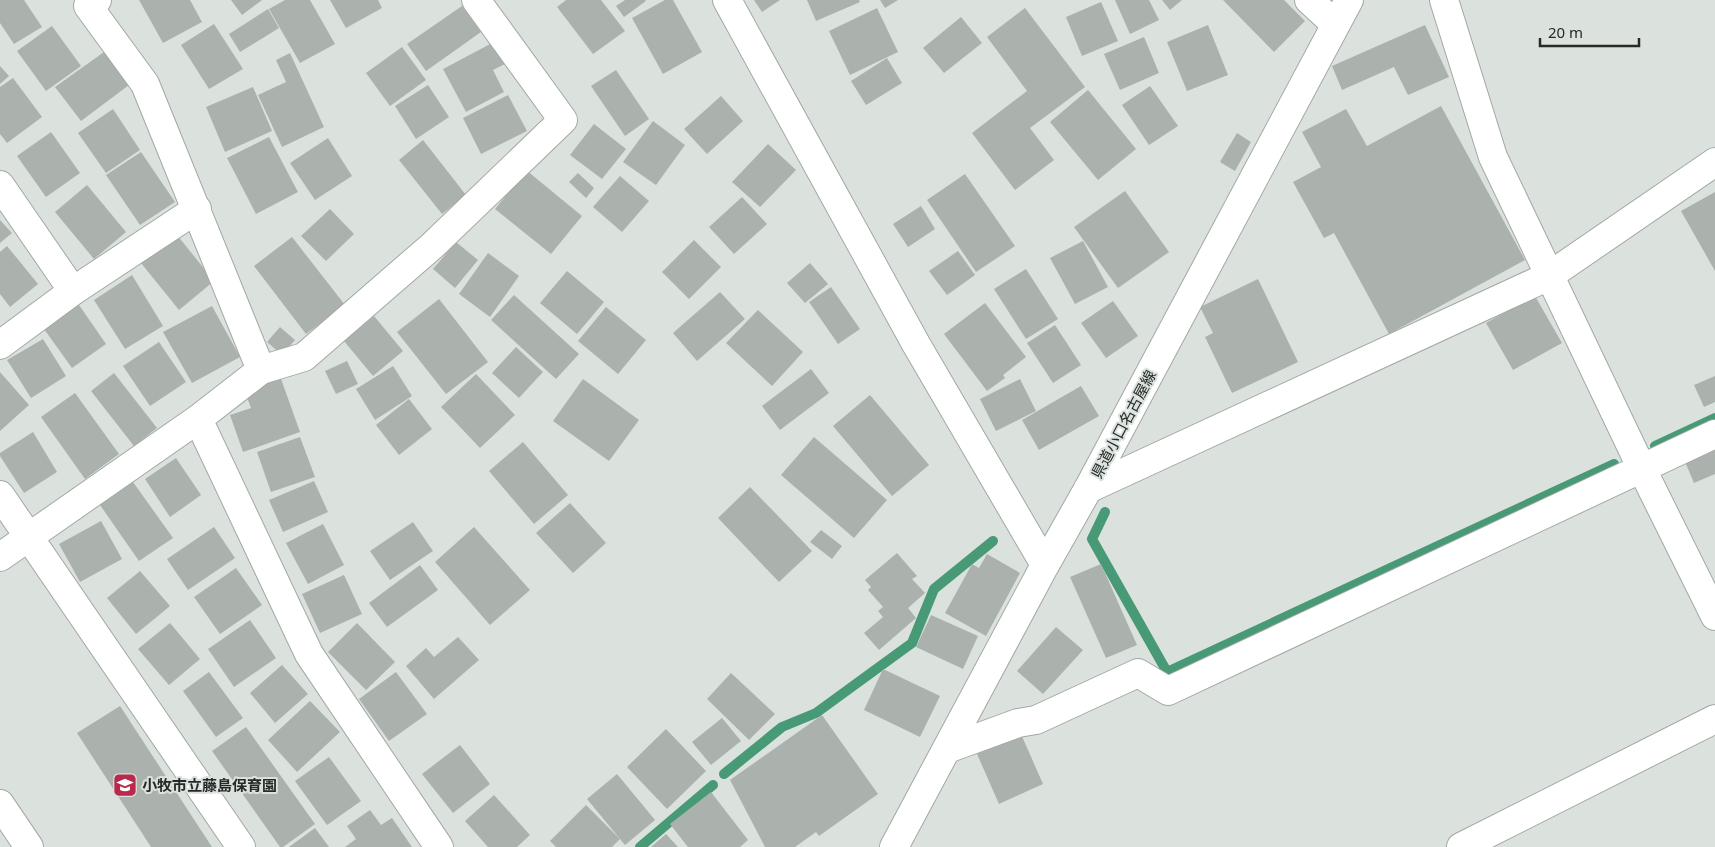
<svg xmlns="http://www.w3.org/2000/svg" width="1715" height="847" viewBox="0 0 1715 847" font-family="'Noto Sans','Noto Sans JP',sans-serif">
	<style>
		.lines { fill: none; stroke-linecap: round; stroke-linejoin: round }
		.stream { stroke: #489a77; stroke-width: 10 }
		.building { fill: #abb2ae }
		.minor-casing { stroke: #a2a8a4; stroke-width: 30 }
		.secondary-casing { stroke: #a2a8a4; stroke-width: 30 }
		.minor { stroke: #fff; stroke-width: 28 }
		.secondary { stroke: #fff; stroke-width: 28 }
		.labels { text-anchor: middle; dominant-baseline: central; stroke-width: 4; stroke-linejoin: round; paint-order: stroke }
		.street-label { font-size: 15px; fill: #262927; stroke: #dbe2de }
		.poi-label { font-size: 15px; font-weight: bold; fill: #262927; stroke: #dbe2de; text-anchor: start }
	</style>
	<rect width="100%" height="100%" fill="#dbe2de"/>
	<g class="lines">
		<g class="stream">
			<path d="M 1655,446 L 1715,418"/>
			<path d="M 1105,512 L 1092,539 L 1167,672 L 1614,464"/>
			<path d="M 724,774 L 782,727 L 816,713 L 912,643 L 934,589 L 993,541"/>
			<path d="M 640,847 L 713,785"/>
		</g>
	</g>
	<g class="building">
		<path d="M 0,0 L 24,0 L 42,27 L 14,44 L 0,23 Z"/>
		<path d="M 139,0 L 190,0 L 202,22 L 163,43 Z"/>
		<path d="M 231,0 L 262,0 L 242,15 Z"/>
		<path d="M 285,0 L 310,0 L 335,44 L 300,63 L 269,9 Z"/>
		<path d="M 330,0 L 378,0 L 382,8 L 346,28 Z"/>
		<path d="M 566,0 L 601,0 L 625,31 L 593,54 L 557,7 Z"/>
		<path d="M 625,0 L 645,0 L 646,1 L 624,17 L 616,6 Z"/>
		<path d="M 665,0 L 673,0 L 702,52 L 663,74 L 632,18 Z"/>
		<path d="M 754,0 L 780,0 L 762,12 Z"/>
		<path d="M 807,0 L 859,0 L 860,2 L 816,21 Z"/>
		<path d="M 880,0 L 898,0 L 885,8 Z"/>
		<path d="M 1115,0 L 1149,0 L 1159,20 L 1130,34 Z"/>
		<path d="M 1162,0 L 1182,0 L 1170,10 Z"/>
		<path d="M 1223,0 L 1284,0 L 1305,21 L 1274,52 Z"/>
		<path d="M 1101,2 L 1118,41 L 1082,56 L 1066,17 Z"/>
		<path d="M 462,6 L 481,32 L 426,71 L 407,44 Z"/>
		<path d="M 877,8 L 898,52 L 850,75 L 829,31 Z"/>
		<path d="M 1025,8 L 1085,87 L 1030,128 L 1054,160 L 1015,190 L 972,133 L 1027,91 L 987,37 Z"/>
		<path d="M 268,9 L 279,28 L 240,52 L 229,34 Z"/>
		<path d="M 961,17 L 982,43 L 944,73 L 923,48 Z"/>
		<path d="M 214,24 L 243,69 L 209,89 L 181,45 Z"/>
		<path d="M 1208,25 L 1228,75 L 1187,91 L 1167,42 Z"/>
		<path d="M 1425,25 L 1449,77 L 1408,95 L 1394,67 L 1342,90 L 1332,66 Z"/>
		<path d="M 52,26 L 81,66 L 46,91 L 17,51 Z"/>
		<path d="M 1144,37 L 1159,73 L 1120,90 L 1104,54 Z"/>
		<path d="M 494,42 L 505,64 L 493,70 L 504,92 L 466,112 L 443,69 Z"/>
		<path d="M 402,47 L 426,80 L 390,106 L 366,73 Z"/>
		<path d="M 104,52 L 129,85 L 81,121 L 55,87 Z"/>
		<path d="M 290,53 L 324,127 L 282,147 L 258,95 L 286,82 L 276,60 Z"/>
		<path d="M 887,58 L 902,83 L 866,105 L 851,81 Z"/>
		<path d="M 0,66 L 9,76 L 0,84 Z"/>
		<path d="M 616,70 L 649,119 L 625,136 L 591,86 Z"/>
		<path d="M 13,78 L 42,117 L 7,143 L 0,134 L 0,87 Z"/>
		<path d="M 428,85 L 449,117 L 416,139 L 395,106 Z"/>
		<path d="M 1150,86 L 1178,126 L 1149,145 L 1122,105 Z"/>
		<path d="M 253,87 L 272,131 L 225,152 L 206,107 Z"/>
		<path d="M 1088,90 L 1136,149 L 1098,180 L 1050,122 Z"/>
		<path d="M 508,95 L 527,131 L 481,154 L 463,118 Z"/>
		<path d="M 721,96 L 743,121 L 707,154 L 684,129 Z"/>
		<path d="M 1441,106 L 1525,260 L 1389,334 L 1334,233 L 1324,238 L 1293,182 L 1321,167 L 1302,132 L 1346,109 L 1367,146 Z"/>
		<path d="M 113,109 L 140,150 L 106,173 L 78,133 Z"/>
		<path d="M 653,121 L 685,145 L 656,185 L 623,162 Z"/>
		<path d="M 594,124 L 626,149 L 602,179 L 570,155 Z"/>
		<path d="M 51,132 L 80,173 L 46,197 L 17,156 Z"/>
		<path d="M 1237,133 L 1251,142 L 1235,171 L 1220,162 Z"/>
		<path d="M 269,137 L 298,192 L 256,214 L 227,158 Z"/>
		<path d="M 328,138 L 352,176 L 315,200 L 290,163 Z"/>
		<path d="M 423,140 L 466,195 L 442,214 L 399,160 Z"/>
		<path d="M 768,144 L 796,170 L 760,207 L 732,182 Z"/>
		<path d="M 141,152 L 175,202 L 140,225 L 106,175 Z"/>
		<path d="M 526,170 L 582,216 L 551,254 L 495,209 Z"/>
		<path d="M 578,173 L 594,188 L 586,198 L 569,182 Z"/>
		<path d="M 965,174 L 1015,246 L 976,272 L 927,200 Z"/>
		<path d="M 620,176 L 649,201 L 622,232 L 593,207 Z"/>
		<path d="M 87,185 L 126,232 L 94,259 L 55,212 Z"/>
		<path d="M 1125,191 L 1169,252 L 1118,288 L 1074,227 Z"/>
		<path d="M 1715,192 L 1715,271 L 1681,211 Z"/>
		<path d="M 742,197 L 767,224 L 734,254 L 709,227 Z"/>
		<path d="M 921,206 L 935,229 L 908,247 L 893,224 Z"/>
		<path d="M 330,209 L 354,234 L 326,261 L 301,236 Z"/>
		<path d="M 0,220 L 12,233 L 0,243 Z"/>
		<path d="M 177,235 L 214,281 L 179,310 L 141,263 Z"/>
		<path d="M 292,237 L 345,305 L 306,334 L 254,266 Z"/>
		<path d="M 694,240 L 721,267 L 689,299 L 662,272 Z"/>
		<path d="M 1083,241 L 1108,287 L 1075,304 L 1050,258 Z"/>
		<path d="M 456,242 L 478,260 L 455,288 L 433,269 Z"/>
		<path d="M 7,246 L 38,284 L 10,307 L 0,294 L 0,252 Z"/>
		<path d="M 958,251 L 975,275 L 947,295 L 929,271 Z"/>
		<path d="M 488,253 L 519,276 L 490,317 L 459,294 Z"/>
		<path d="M 810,263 L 828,284 L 805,303 L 787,283 Z"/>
		<path d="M 1026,269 L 1058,319 L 1026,339 L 994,289 Z"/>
		<path d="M 567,271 L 604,302 L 577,334 L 540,303 Z"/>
		<path d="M 132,275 L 163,326 L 125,349 L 94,300 Z"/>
		<path d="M 1258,279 L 1298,362 L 1232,393 L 1205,337 L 1213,333 L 1200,307 Z"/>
		<path d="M 831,287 L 860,329 L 838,344 L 809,302 Z"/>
		<path d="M 720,292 L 745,319 L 697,361 L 673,333 Z"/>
		<path d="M 514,295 L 579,354 L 556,379 L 491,320 Z"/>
		<path d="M 1535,296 L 1562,343 L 1513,370 L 1486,323 Z"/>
		<path d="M 439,299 L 488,362 L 446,394 L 397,332 Z"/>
		<path d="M 1113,301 L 1138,336 L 1106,358 L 1081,323 Z"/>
		<path d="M 985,303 L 1026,357 L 1003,375 L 1005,378 L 987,391 L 944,334 Z"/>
		<path d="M 79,305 L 106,344 L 72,368 L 44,329 Z"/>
		<path d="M 212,306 L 240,357 L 192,383 L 163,332 Z"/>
		<path d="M 606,307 L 646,340 L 618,374 L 578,341 Z"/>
		<path d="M 758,310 L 803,352 L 772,386 L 726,343 Z"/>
		<path d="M 374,316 L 403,351 L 373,376 L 344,341 Z"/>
		<path d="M 1055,325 L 1081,365 L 1053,383 L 1027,343 Z"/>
		<path d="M 280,327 L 295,340 L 282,355 L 267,342 Z"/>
		<path d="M 43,339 L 66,376 L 31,398 L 7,360 Z"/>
		<path d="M 159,342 L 186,382 L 150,406 L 123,366 Z"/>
		<path d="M 516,347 L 543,372 L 519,398 L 492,373 Z"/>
		<path d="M 347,361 L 358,384 L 336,394 L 325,371 Z"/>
		<path d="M 393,366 L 412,396 L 375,420 L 356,389 Z"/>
		<path d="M 811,369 L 829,393 L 780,430 L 762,406 Z"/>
		<path d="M 0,372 L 29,405 L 0,431 Z"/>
		<path d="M 114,373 L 157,428 L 134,446 L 91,391 Z"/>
		<path d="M 476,374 L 515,415 L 480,448 L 441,407 Z"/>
		<path d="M 280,376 L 300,432 L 243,452 L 230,415 L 251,408 L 244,389 Z"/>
		<path d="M 1715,376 L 1715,402 L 1704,407 L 1694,385 Z"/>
		<path d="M 583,379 L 639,420 L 609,461 L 553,421 Z"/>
		<path d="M 1020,379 L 1036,411 L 996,431 L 980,399 Z"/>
		<path d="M 1081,386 L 1099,416 L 1039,450 L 1022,420 Z"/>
		<path d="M 75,393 L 119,454 L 85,479 L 41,417 Z"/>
		<path d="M 870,395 L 929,465 L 892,496 L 833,426 Z"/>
		<path d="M 409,399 L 432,429 L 399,455 L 376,425 Z"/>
		<path d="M 33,432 L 57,472 L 24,493 L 0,456 L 0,453 Z"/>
		<path d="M 300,437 L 315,477 L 271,492 L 257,452 Z"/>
		<path d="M 814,437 L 887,500 L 854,538 L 781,475 Z"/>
		<path d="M 523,442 L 568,495 L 534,524 L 489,471 Z"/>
		<path d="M 1715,445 L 1715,474 L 1694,483 L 1683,457 Z"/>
		<path d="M 176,458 L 201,495 L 170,517 L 145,479 Z"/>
		<path d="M 314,481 L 328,512 L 283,532 L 269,500 Z"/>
		<path d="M 133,482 L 173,538 L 139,561 L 100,505 Z"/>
		<path d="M 750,487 L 812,551 L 779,582 L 718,518 Z"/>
		<path d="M 570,503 L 606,543 L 573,573 L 536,533 Z"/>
		<path d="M 101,521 L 122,559 L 80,582 L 59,544 Z"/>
		<path d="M 413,522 L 433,551 L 390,580 L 370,551 Z"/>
		<path d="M 323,524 L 344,565 L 308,584 L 286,543 Z"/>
		<path d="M 214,527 L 235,558 L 188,590 L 167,559 Z"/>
		<path d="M 474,527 L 530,590 L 490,625 L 435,562 Z"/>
		<path d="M 821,530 L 842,546 L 832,559 L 810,542 Z"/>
		<path d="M 897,553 L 917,576 L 912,579 L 925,593 L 908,608 L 916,618 L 879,650 L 864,633 L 883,617 L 878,611 L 883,607 L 868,590 L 871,587 L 865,580 Z"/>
		<path d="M 987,554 L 1020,573 L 986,636 L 945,613 L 972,564 L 979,568 Z"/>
		<path d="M 1101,564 L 1137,645 L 1106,658 L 1070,577 Z"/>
		<path d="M 420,565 L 438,590 L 387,627 L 369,603 Z"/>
		<path d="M 236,568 L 262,605 L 220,634 L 194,597 Z"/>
		<path d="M 140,571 L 170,606 L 136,634 L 107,598 Z"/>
		<path d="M 344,575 L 362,614 L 320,633 L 302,594 Z"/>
		<path d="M 931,615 L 978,636 L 963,669 L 916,647 Z"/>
		<path d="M 250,620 L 276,658 L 234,687 L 208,649 Z"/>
		<path d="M 170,623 L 200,659 L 169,685 L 138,649 Z"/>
		<path d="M 357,623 L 395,662 L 366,690 L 328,652 Z"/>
		<path d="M 1056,627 L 1083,650 L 1043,694 L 1017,671 Z"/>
		<path d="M 458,637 L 479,660 L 434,699 L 406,666 L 426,648 L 434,657 Z"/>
		<path d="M 282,665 L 308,694 L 275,723 L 250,693 Z"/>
		<path d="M 883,669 L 940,696 L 920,737 L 864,710 Z"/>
		<path d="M 209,672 L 243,718 L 216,737 L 183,691 Z"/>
		<path d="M 396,672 L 427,714 L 389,741 L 359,699 Z"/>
		<path d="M 731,673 L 775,714 L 749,740 L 707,699 Z"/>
		<path d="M 310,701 L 340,732 L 297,772 L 268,740 Z"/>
		<path d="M 120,706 L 212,847 L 151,847 L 77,733 Z"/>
		<path d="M 822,715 L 878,794 L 819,836 L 816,832 L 795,847 L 765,847 L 730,780 Z"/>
		<path d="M 722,718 L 741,741 L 711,765 L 692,742 Z"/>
		<path d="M 246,727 L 315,824 L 283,847 L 280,847 L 212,751 Z"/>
		<path d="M 666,729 L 706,771 L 667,809 L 627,767 Z"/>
		<path d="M 1021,734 L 1043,784 L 999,804 L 977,754 Z"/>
		<path d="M 460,745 L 490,784 L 453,813 L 422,774 Z"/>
		<path d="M 329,757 L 361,801 L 327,825 L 295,781 Z"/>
		<path d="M 617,774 L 655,820 L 625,845 L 587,799 Z"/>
		<path d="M 711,792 L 748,840 L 740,847 L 688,847 L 670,824 Z"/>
		<path d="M 494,795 L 530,835 L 517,847 L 488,847 L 465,821 Z"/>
		<path d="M 586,805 L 620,839 L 612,847 L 556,847 L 550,841 Z"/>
		<path d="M 370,810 L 381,825 L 392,818 L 412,847 L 345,847 L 356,839 L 347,826 Z"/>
		<path d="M 315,828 L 329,847 L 289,847 Z"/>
		<path d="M 666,834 L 678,847 L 651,847 Z"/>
	</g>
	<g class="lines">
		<g class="minor-casing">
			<g id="minor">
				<path d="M 97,0 L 88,6 L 145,84 L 261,370"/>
				<path d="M 727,0 L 916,344 L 1045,565"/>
				<path d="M 1309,0 L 1335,24"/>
				<path d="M 1444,0 L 1493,157 L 1642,469 L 1715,616"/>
				<path d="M 0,185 L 73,291"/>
				<path d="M 0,345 L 73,291 L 197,209"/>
				<path d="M 1088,489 L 1549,276 L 1715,162"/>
				<path d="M 0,495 L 241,847"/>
				<path d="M 0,557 L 198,419"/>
				<path d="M 947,749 L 1018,723 L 1036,720 L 1138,673 L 1168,691 L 1715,434"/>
				<path d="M 0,804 L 29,847"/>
				<path d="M 439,847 L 309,654 L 198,419 L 261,370 L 304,357 L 432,246 L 563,120 L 476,0"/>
				<path d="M 1461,847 L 1715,719"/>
			</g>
		</g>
		<g class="secondary-casing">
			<path id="secondary" d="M 894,847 L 1045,565 L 1088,489 L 1349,0"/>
		</g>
		<use href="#minor" class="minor"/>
		<use href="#secondary" class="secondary"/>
	</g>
	<defs>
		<g id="school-square" transform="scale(1.25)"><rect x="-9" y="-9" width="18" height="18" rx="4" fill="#b9294c" stroke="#dbe2de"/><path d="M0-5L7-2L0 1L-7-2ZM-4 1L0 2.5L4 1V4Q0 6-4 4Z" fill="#fff"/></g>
	</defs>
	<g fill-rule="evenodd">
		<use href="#school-square" x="125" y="785"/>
	</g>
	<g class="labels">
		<g class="street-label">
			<text transform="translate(1123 424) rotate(-62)">県道小口名古屋線</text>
		</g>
		<g class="poi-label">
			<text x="142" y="785">小牧市立藤島保育園</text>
		</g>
	</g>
	<path d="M1540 38v8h99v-8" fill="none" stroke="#262927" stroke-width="2.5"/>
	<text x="1548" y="38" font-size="15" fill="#262927" stroke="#dbe2de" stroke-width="4" paint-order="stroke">20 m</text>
</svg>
